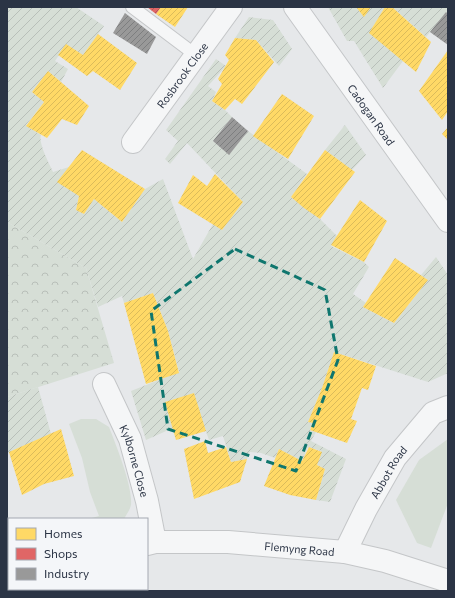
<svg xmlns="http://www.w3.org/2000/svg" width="455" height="598" viewBox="0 0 455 598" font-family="Commissioner,sans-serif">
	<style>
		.grass { fill: #d6ded6 }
		.park { fill: url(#park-crowns) }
		.garden { fill: url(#garden-furrows) }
		.homes { fill: url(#homes-hatch) }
		.shops { fill: url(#shops-hatch) }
		.industry { fill: url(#industry-hatch) }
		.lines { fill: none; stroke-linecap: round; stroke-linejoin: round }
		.lane-casing { stroke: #c4c6c8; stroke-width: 14 }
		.street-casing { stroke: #c4c6c8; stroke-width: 24 }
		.lane { stroke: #f5f6f7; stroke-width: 12 }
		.street { stroke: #f5f6f7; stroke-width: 22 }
		.marked { fill: none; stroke: #0f766e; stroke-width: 3; stroke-dasharray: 8 5; stroke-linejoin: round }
		.labels { text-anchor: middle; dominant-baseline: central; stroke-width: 4; stroke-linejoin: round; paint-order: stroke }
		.street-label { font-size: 11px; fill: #2b3445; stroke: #f4f6f9 }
	</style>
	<defs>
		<pattern id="park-crowns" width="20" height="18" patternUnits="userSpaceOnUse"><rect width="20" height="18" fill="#d6ded6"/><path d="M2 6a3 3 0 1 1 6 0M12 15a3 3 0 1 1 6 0" fill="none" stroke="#b8bfb9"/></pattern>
		<pattern id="garden-furrows" width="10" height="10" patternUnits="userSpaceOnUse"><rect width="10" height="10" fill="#d6ded6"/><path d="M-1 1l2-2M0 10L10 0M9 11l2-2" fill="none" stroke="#b8bfb9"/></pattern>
		<pattern id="homes-hatch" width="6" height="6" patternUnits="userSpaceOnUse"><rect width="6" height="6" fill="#ffd966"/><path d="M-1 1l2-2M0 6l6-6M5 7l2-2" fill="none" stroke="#dbbb5a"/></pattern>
		<pattern id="shops-hatch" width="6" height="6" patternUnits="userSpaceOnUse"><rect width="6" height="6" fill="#e06666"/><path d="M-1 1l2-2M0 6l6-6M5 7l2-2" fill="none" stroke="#b65556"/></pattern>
		<pattern id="industry-hatch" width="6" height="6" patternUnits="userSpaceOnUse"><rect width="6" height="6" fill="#999"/><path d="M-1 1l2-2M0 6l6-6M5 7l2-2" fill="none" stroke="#7d7e7f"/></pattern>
	</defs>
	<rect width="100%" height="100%" fill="#e6e8ea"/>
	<g class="grass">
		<path d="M 81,419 L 96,419 L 109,427 C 116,445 133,487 131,505 C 130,510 126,515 124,519 L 92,518 L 99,516 L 90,492 L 82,458 L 69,424 Z"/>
		<path d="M 448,439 L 448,503 L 431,548 L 417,543 L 396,500 L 419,460 Z"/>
		<path d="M 49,589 L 93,589 L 92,591 L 46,591 Z"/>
	</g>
	<path class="park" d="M 7,222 L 86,268 L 114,363 L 7,397 Z"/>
	<g class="garden">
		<path d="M 7,7 L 76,7 L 104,26 L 83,55 L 66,45 L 55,61 L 68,69 L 61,82 L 48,71 L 32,92 L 44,102 L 26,125 L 41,135 C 38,143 49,163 53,172 L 69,167 L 79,196 L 76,210 L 84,214 L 94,199 L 122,222 L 145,189 L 163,179 L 193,259 L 213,224 L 222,230 L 243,202 L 187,143 L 170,164 L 165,159 L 178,141 L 166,130 L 216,59 L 226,66 L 208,86 L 216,92 L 212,101 L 225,110 L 232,117 L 213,141 L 229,154 L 248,131 L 307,174 L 291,197 L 320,219 L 337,236 L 331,246 L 364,262 L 369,267 L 353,294 L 366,303 L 363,307 L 394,323 L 428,280 L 421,275 L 436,257 L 448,275 L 448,373 L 428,382 L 334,352 L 322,388 L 308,422 L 313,423 L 310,430 L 316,432 L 311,441 L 346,459 L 330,502 L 316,500 L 325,469 L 317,465 L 321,451 L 308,447 L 302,461 L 279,449 L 275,458 L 261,453 L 250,452 L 247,459 L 231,462 L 223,436 L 209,440 L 193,394 L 165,402 L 173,428 L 146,440 L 131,391 L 179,372 L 168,331 L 153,293 L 124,303 L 122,296 L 98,307 L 86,268 L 7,222 Z"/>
		<path d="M 328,7 L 356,7 L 364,16 L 370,7 L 385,7 L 370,32 L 403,61 L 383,88 L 354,41 L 347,41 Z"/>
		<path d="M 392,7 L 448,7 L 448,14 L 446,13 L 426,37 Z"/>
		<path d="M 249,17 L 273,20 L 292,49 L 279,66 L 256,40 L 235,38 Z"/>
		<path d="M 345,125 L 366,155 L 352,170 L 325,150 Z"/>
		<path d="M 38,387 L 51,434 L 7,453 L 7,397 Z"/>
	</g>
	<g class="homes">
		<path d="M 161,7 L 188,7 L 175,27 L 156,14 Z"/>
		<path d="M 356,7 L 371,7 L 364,17 Z"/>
		<path d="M 385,7 L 392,7 L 431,42 L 416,72 L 369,33 Z"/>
		<path d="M 98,34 L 137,63 L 120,90 L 93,71 L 87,76 L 58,55 L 66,44 L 83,55 Z"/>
		<path d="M 235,38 L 256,40 L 274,62 L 242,104 L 235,99 L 225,110 L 212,101 L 222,84 L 218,79 L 229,60 L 225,55 Z"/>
		<path d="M 448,50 L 448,111 L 442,120 L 419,91 Z"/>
		<path d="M 48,71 L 89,106 L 77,125 L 62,119 L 47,138 L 26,126 L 44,102 L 32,92 Z"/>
		<path d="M 282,94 L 314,116 L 288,159 L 253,136 Z"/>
		<path d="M 448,127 L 448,140 L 442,134 Z"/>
		<path d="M 82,150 L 145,189 L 122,222 L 94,199 L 84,214 L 76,210 L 79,196 L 57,182 Z"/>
		<path d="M 325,150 L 355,172 L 320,219 L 304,208 L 291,197 Z"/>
		<path d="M 215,174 L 243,202 L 222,230 L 178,203 L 193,175 L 207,186 Z"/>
		<path d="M 360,200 L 387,221 L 364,262 L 331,245 Z"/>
		<path d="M 395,258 L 428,280 L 394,323 L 363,307 Z"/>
		<path d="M 153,293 L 168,331 L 179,373 L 146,384 L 124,303 Z"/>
		<path d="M 334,352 L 376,366 L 368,390 L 362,388 L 351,419 L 357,421 L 347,443 L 310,430 L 313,423 L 308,422 L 322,388 Z"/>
		<path d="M 194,393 L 206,431 L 176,440 L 165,402 Z"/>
		<path d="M 61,429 L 74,476 L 44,484 L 22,495 L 9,452 Z"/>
		<path d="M 205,441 L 208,453 L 226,447 L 231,462 L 247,459 L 240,482 L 194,499 L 184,449 Z"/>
		<path d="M 309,447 L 322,452 L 317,465 L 325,469 L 316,500 L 290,495 L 264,486 L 279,449 L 302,461 Z"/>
	</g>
	<path class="shops" d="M 147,7 L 161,7 L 156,14 Z"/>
	<g class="industry">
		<path d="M 446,12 L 448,14 L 448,45 L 430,32 Z"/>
		<path d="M 125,13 L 156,37 L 147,54 L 113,33 Z"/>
		<path d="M 232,117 L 248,131 L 229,155 L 213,141 Z"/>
	</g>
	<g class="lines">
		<g class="lane-casing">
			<path id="lane" d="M 132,7 L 197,56"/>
		</g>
		<g class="street-casing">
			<g id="street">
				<path id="s1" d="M 295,7 L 448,221"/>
				<path id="s2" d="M 133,142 L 231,7"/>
				<path id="s3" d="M 104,384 L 130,439 L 147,501 L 155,542"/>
				<path id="s4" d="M 147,544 L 155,542 L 228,542 L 345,552 L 385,561 L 448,581"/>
				<path id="s5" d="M 345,552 L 366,509 L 395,458 L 433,413 L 448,407"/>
				<path d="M 7,583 L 9,583"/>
			</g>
		</g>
		<use href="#lane" class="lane"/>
		<use href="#street" class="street"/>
	</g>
	<path class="marked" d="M 235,249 L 325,290 L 338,360 L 296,471 L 168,429 L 151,311 Z"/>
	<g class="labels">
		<g class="street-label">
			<text stroke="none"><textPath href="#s2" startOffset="83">Rosbrook Close</textPath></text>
			<text stroke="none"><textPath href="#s1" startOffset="132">Cadogan Road</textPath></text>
			<text stroke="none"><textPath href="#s3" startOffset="83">Kylborne Close</textPath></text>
			<text stroke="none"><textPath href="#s5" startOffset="91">Abbot Road</textPath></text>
			<text stroke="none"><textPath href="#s4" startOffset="153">Flemyng Road</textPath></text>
		</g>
	</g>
	<rect width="455" height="598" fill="none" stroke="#2b3445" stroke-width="16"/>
	<rect x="8" y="518" width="140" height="72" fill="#f4f6f9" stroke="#a4a8b1"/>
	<rect x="16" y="528" width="20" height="12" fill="#ffd966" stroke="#a4a8b1"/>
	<text x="44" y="538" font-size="12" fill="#2b3445">Homes</text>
	<rect x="16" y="548" width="20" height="12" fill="#e06666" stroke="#a4a8b1"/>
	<text x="44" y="558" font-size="12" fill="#2b3445">Shops</text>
	<rect x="16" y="568" width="20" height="12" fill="#999999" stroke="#a4a8b1"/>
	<text x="44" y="578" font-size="12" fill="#2b3445">Industry</text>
</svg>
